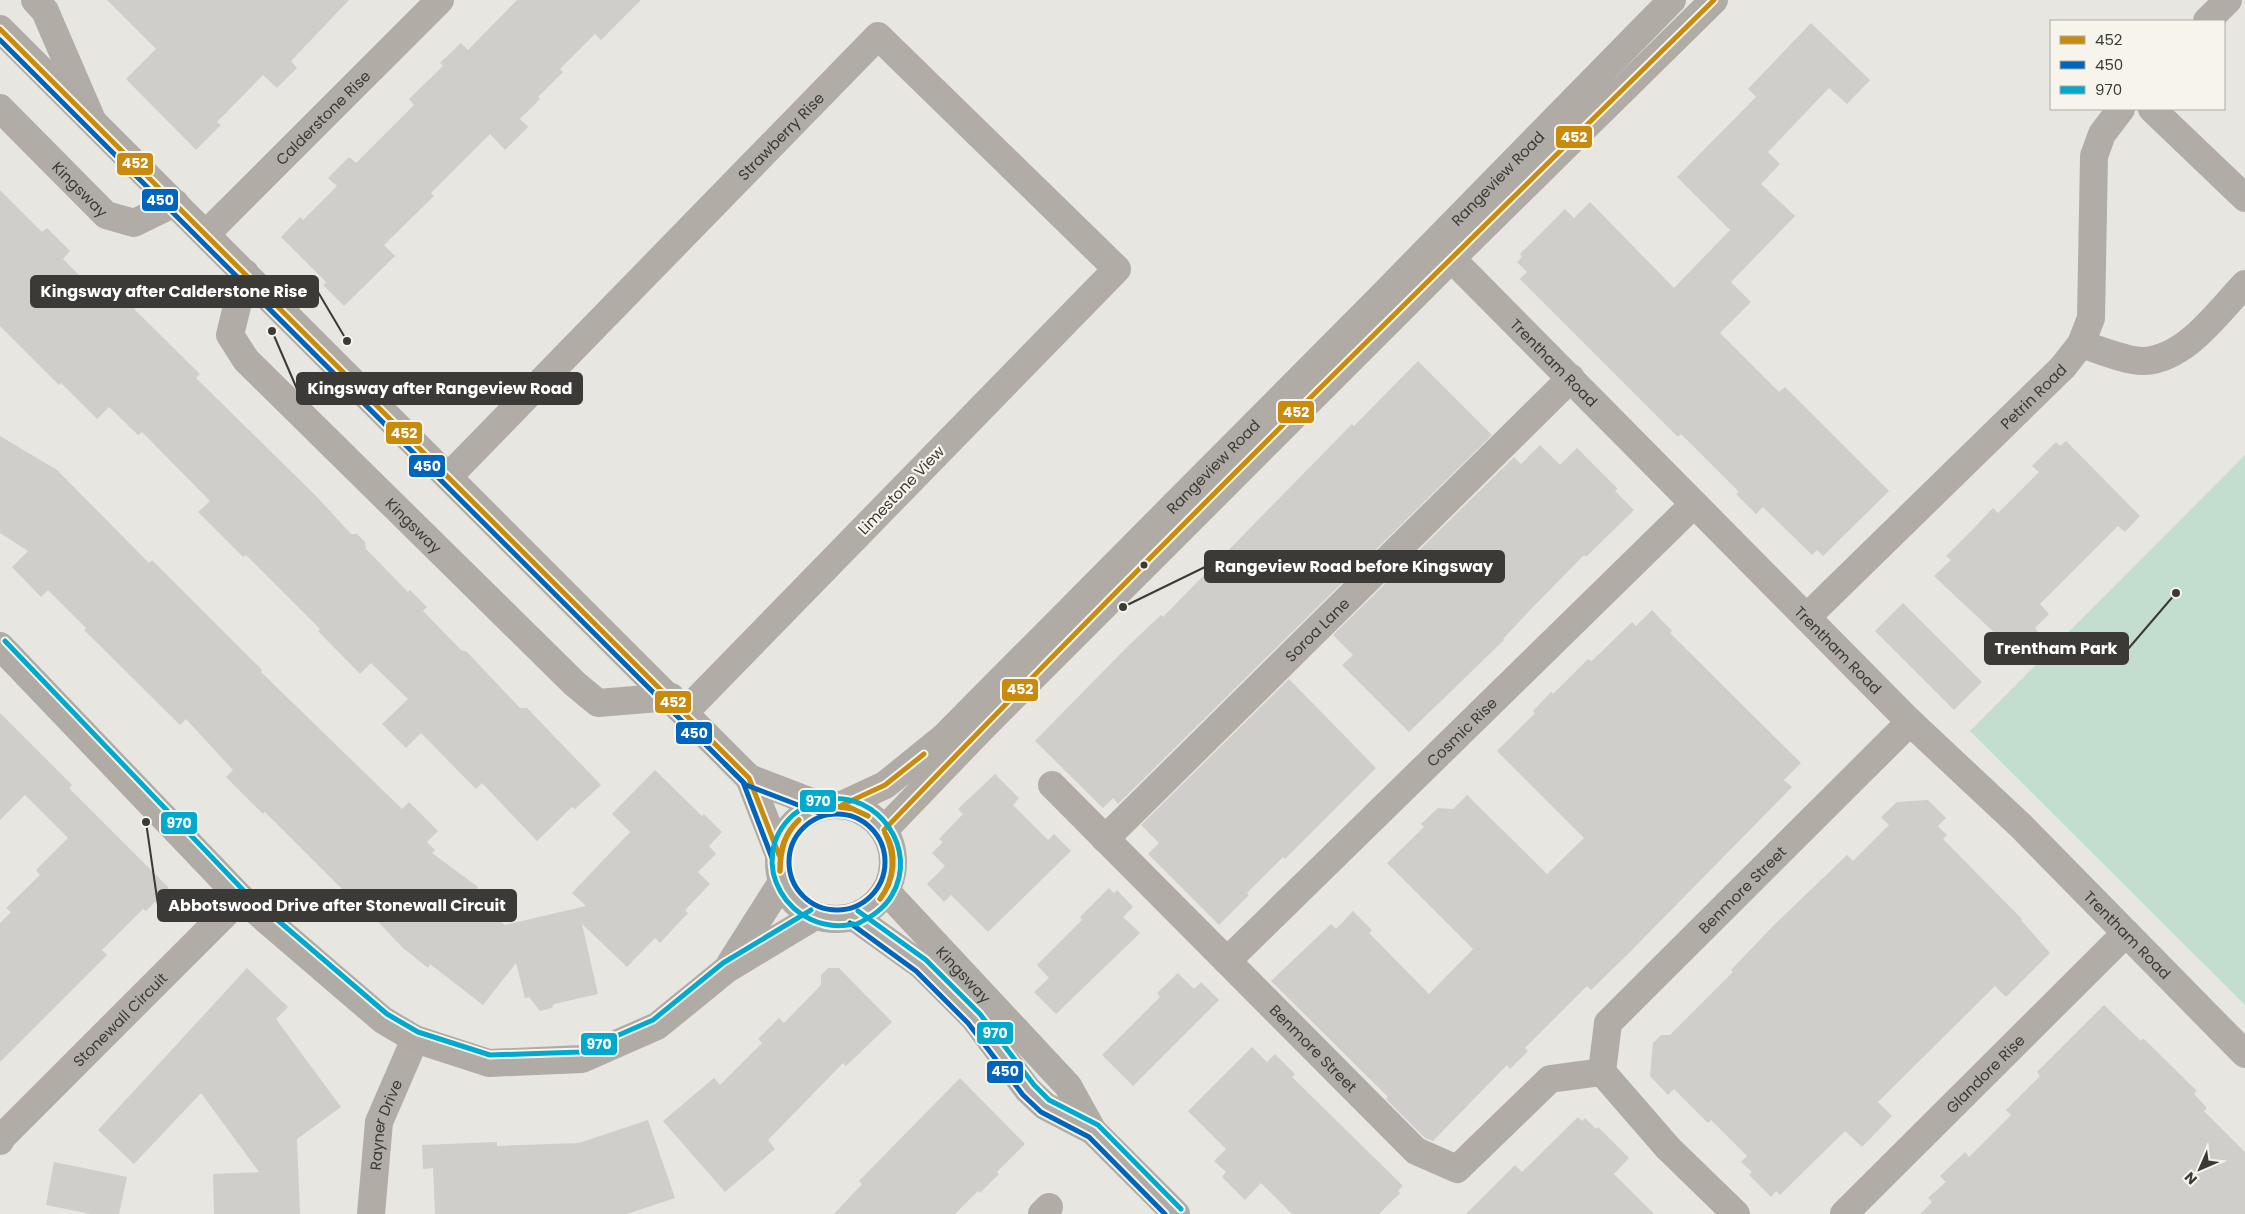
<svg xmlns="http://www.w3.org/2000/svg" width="2245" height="1214" viewBox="0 0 2245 1214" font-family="Poppins,sans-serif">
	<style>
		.green { fill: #c3dece }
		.building { fill: #cfceca }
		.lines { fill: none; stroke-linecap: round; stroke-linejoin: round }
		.street { stroke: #b1aca6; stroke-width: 28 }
		.secondary { stroke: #b0aba4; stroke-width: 28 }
		.bus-1-casing { stroke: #f7f5eb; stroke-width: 9 }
		.bus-2-casing { stroke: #f7f5eb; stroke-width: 9 }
		.bus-3-casing { stroke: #f7f5eb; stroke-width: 9 }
		.bus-1 { stroke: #c88b0e; stroke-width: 5 }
		.bus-2 { stroke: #0065bd; stroke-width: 5 }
		.bus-3 { stroke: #00a9ce; stroke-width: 5 }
		.bus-dot { fill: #3b3a36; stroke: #f7f5eb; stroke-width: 2 }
		.labels { text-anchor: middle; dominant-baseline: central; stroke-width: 4.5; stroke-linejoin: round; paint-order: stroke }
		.street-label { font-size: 15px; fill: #3b3a36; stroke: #f7f5eb }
		.leader { fill: none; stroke: #3b3a36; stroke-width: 2 }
		.callout-dot { fill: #3b3a36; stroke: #f7f5eb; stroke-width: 2 }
		.callout { fill: #3b3a36; stroke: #3b3a36; stroke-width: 2 }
		.callout-label { font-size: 16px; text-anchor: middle; font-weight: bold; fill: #fff }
		.line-badge { stroke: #f7f5eb; stroke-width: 2 }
		.badge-label { font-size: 14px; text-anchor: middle; font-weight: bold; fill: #fff }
	</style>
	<rect width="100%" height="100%" fill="#e7e6e1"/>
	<path class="green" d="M 2245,455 L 2245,1005 L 1970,731 Z"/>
	<g class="building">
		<path d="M 107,0 L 349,0 L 291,61 L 297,68 L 277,88 L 263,75 L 217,122 L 221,125 L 196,150 L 126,79 L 156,49 Z"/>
		<path d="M 517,0 L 641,0 L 601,40 L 595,34 L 560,69 L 563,72 L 538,97 L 540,99 L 520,119 L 528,127 L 505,150 L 490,134 L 431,193 L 434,196 L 384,245 L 395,256 L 344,306 L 323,285 L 326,282 L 281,237 L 300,217 L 303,220 L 337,186 L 328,178 L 349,157 L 356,163 L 414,105 L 409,99 L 443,66 L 440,63 L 461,43 L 468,50 Z"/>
		<path d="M 1811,23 L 1870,80 L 1847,104 L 1829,88 L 1768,152 L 1780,164 L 1761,184 L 1795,216 L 1731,282 L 1751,302 L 1720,333 L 1779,392 L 1785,387 L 1889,491 L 1823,556 L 1817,550 L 1812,555 L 1763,507 L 1756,514 L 1736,494 L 1739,492 L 1681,434 L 1678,437 L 1520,279 L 1527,272 L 1517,262 L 1522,257 L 1520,254 L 1565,209 L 1574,218 L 1590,202 L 1674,288 L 1730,230 L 1677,177 L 1756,97 L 1748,89 Z"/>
		<path d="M 0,190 L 42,232 L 47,228 L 70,251 L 63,259 L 96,292 L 98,290 L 105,297 L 126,276 L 147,296 L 134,309 L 200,374 L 196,378 L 316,496 L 351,534 L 357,534 L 365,542 L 366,549 L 408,592 L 410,590 L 427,607 L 423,611 L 461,650 L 467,652 L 520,708 L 527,708 L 601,785 L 575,809 L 572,807 L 537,841 L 482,783 L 476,789 L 421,733 L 406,748 L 382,724 L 408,699 L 371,663 L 360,674 L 318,631 L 320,629 L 246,555 L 243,557 L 198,512 L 210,501 L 142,432 L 138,435 L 109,407 L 97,419 L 61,383 L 59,385 L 0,326 Z"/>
		<path d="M 1418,361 L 1492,435 L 1118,804 L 1113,798 L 1103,808 L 1035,741 L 1128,646 L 1161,615 L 1163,617 L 1352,424 L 1354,426 Z"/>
		<path d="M 0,436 L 57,470 L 149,563 L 152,560 L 262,670 L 261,672 L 402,809 L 409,802 L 438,831 L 427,842 L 435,850 L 432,853 L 478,887 L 470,899 L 505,925 L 586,906 L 572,893 L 630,832 L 612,814 L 655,770 L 702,816 L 704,814 L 722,832 L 709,846 L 716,854 L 698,872 L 710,884 L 685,910 L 688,913 L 660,943 L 655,938 L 627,967 L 582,924 L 598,994 L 554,1004 L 552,1008 L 540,1011 L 529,997 L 525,998 L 516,963 L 483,1005 L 430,964 L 428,968 L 403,948 L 363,906 L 361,908 L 265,812 L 263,814 L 226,777 L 233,770 L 186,719 L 180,725 L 84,630 L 86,628 L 48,590 L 41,597 L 12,567 L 28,551 L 0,533 Z"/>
		<path d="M 2066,441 L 2140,516 L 2125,532 L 2118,526 L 2040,604 L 2049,614 L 2035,628 L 2038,632 L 2017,654 L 1934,576 L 1951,560 L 1946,556 L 1973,529 L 1993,508 L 1998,513 L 2039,472 L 2032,466 L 2056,442 L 2060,446 Z"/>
		<path d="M 1540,445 L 1560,465 L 1577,448 L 1618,489 L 1615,491 L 1634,510 L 1586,557 L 1584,555 L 1533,607 L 1503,639 L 1504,640 L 1409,732 L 1342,665 L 1353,655 L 1333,635 L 1514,457 L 1521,464 Z"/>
		<path d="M 1903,603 L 1982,682 L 1954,710 L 1875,631 Z"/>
		<path d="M 1652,610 L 1672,631 L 1670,633 L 1801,763 L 1784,780 L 1792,787 L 1628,954 L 1591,990 L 1587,986 L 1525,1048 L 1528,1051 L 1510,1069 L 1507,1065 L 1433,1141 L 1425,1138 L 1386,1099 L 1388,1097 L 1271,981 L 1331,924 L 1336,929 L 1353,911 L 1372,930 L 1369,933 L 1429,994 L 1473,949 L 1387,863 L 1424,827 L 1421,824 L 1438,808 L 1453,809 L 1467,795 L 1547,874 L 1584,838 L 1497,751 L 1535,713 L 1533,711 L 1551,692 L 1553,694 L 1588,659 L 1591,661 L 1595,658 L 1632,622 L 1636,626 Z"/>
		<path d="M 1289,679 L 1376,768 L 1285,859 L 1283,857 L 1247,893 L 1249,895 L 1219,925 L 1148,854 L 1159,843 L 1141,825 Z"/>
		<path d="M 0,713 L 72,785 L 69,788 L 169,888 L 146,911 L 143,909 L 102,950 L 107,955 L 0,1062 L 0,923 L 11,912 L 6,908 L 40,875 L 36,870 L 68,838 L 25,795 L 0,820 Z"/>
		<path d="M 995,774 L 1019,798 L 1013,805 L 1048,840 L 1054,834 L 1071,851 L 988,932 L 951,895 L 944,902 L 927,884 L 945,866 L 932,853 L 943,842 L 939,839 L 963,814 L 958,809 Z"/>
		<path d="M 1928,800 L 1946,818 L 1938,826 L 1947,835 L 1943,839 L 2022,919 L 2021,920 L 2050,953 L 2006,997 L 1995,986 L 1878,1102 L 1892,1116 L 1862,1147 L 1845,1131 L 1780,1195 L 1776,1191 L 1771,1197 L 1749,1175 L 1752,1172 L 1741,1162 L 1747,1156 L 1711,1120 L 1708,1123 L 1674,1089 L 1668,1095 L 1650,1076 L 1653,1043 L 1661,1035 L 1670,1035 L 1733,972 L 1731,970 L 1775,924 L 1847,855 L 1853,861 L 1889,825 L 1881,817 L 1897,802 Z"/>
		<path d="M 1109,888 L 1114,893 L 1117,890 L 1133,907 L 1123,917 L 1140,933 L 1056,1014 L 1034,992 L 1049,978 L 1037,965 L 1082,920 L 1080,917 Z"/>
		<path d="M 247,968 L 288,1007 L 276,1019 L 341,1107 L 297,1139 L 300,1214 L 214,1214 L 213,1174 L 259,1172 L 201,1093 L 134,1164 L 98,1130 Z"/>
		<path d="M 828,968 L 839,968 L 892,1022 L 846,1066 L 843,1063 L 768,1140 L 775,1149 L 725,1192 L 663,1121 L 714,1078 L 720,1085 L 762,1043 L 758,1039 L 779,1018 L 784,1023 L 821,985 L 821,975 Z"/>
		<path d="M 1178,973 L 1194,989 L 1201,982 L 1219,1000 L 1133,1086 L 1102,1055 L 1160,997 L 1157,993 Z"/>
		<path d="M 2104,1005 L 2141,1041 L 2143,1038 L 2197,1091 L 2194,1094 L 2207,1108 L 2204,1111 L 2245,1152 L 2245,1214 L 1920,1214 L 1932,1202 L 1928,1198 L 1946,1182 L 1940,1176 L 1965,1152 L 1969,1157 L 2011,1115 L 2006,1110 L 2040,1076 L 2037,1072 Z"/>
		<path d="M 1252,1047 L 1267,1062 L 1275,1054 L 1295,1074 L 1292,1077 L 1403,1186 L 1398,1191 L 1400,1193 L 1379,1214 L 1292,1214 L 1261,1183 L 1245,1200 L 1222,1177 L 1226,1172 L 1214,1161 L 1226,1149 L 1188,1111 Z"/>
		<path d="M 960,1078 L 1025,1144 L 997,1172 L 999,1174 L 980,1193 L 978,1191 L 955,1214 L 834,1214 L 862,1184 L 859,1181 Z"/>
		<path d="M 1578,1117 L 1582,1121 L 1585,1118 L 1596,1129 L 1598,1127 L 1629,1158 L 1614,1174 L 1654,1214 L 1466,1214 L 1515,1165 L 1522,1172 Z"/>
		<path d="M 648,1120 L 675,1198 L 627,1214 L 435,1214 L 433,1168 L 423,1169 L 422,1145 L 497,1142 L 497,1146 L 579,1143 Z"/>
		<path d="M 54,1162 L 127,1177 L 119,1214 L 91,1214 L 46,1205 Z"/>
	</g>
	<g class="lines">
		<g class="street">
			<path d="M 35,0 L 45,11 L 92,120"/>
			<path d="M 2207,21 L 2228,0"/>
			<path id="s1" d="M 0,108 L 106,215 L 134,223 L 175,203"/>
			<path d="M 2152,109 L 2245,198"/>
			<path id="s2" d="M 206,234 L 440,0"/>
			<path id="s3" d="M 1436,243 L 1910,722 L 2021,826 L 2245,1054"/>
			<path id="s4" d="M 245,273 L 230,335 L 246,360 L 575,684 L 598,703 L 671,697"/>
			<path d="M 2081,344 C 2097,349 2129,362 2144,361 C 2186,359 2218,312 2245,284"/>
			<path id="s5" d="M 449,476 L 878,36 L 1117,269 L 685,712"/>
			<path id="s6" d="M 1807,617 L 2063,367 L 2081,344 L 2091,318 L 2094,156 L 2102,134 L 2121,109"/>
			<path id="s7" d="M 1052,785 L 1416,1151 L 1457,1169 L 1550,1079 L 1602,1072"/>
			<path id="s8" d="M 1105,839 L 1571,378"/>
			<path id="s9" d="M 1227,961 L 1694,504"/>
			<path id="s10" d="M 0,1141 L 2,1137 L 241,898"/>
			<path id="s11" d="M 371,1214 L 379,1122 L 415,1039"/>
			<path d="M 1042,1214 L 1049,1207"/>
			<path id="s12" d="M 1736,1214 L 1668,1148 L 1602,1072 L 1608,1023 L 1910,722"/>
			<path id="s13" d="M 1844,1214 L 2126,933"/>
		</g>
		<g class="secondary">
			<path d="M 0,29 L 749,778 L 779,855"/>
			<path d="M 0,646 L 241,898 L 383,1020 L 415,1039 L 489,1063 L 582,1059 L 657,1026 L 727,969 L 815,916"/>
			<path d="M 749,778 L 822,806"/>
			<path id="s14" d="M 842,805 L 885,785 L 943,738 L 1381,297 L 1672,0"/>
			<circle cx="836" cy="862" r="57"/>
			<path d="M 884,830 L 983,727 L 1452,258 L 1714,0"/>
			<path id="s15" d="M 886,891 L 1068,1086 L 1093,1131 L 1176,1214"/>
			<path d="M 854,917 L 921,965 L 974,1018 L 1028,1090 L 1045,1106 L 1093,1131"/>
			<path d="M 730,964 L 782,882"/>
		</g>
		<g class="bus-1-casing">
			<g id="bus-1">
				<path d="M 0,29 L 749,778 L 779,855"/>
				<path d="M 842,805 L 885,785 L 924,754"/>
				<path d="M 830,806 L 853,809 L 868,816"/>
				<path d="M 830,806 L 849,807 L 868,816"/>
				<path d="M 884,830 C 1155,548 1435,274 1714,0"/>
				<path d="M 780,871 C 779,851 784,833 799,820"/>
				<path d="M 780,871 C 781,850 784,835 799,820"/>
				<path d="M 880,899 C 895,878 895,855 885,833"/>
				<path d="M 880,899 C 895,881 898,852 885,833"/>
			</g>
		</g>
		<g class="bus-2-casing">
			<g id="bus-2">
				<path d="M 0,40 L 743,782 L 772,858"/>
				<path d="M 725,764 L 746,785 L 819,813"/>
				<circle cx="837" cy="862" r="48"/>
				<path d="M 850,923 L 916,971 L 968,1023 L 1023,1095 L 1041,1112 L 1089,1137 L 1165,1214"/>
			</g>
		</g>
		<g class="bus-3-casing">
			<g id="bus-3">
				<path d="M 5,641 L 246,893 L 387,1014 L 418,1032 L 490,1055 L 580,1052 L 653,1020 L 723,963 L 811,910"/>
				<path d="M 858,911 L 926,960 L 980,1014 L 1034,1085 L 1049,1100 L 1098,1125 L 1181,1209"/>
				<path d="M 854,924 C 790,938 743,861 793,815 C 803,807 814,800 827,799 C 878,792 919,849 892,895 C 884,909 871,917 857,924"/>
			</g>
		</g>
		<use href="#bus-1" class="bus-1"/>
		<use href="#bus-2" class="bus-2"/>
		<use href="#bus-3" class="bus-3"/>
	</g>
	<circle class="bus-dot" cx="1144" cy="565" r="4.5"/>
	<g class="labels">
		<g class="street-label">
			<text stroke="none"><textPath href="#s2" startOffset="165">Calderstone Rise</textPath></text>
			<text stroke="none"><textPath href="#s5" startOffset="475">Strawberry Rise</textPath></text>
			<text stroke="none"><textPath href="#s14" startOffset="910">Rangeview Road</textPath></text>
			<text stroke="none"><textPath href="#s1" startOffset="114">Kingsway</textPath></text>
			<text stroke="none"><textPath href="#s3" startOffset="168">Trentham Road</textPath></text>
			<text stroke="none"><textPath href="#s6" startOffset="316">Petrin Road</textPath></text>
			<text stroke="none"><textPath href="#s14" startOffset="505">Rangeview Road</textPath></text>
			<text transform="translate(901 490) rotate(-46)">Limestone View</text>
			<text stroke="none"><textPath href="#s4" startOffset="329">Kingsway</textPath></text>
			<text stroke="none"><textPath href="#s8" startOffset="298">Soroa Lane</textPath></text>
			<text stroke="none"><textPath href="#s3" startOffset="572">Trentham Road</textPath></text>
			<text stroke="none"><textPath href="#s9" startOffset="328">Cosmic Rise</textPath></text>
			<text stroke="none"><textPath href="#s12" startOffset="434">Benmore Street</textPath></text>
			<text stroke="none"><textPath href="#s3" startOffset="978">Trentham Road</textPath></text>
			<text stroke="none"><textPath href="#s15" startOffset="114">Kingsway</textPath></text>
			<text stroke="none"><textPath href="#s10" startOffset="171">Stonewall Circuit</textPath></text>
			<text stroke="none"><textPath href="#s7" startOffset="371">Benmore Street</textPath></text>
			<text stroke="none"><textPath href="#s13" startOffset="199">Glandore Rise</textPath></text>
			<text stroke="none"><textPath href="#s11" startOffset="91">Rayner Drive</textPath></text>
		</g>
	</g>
	<path class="leader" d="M347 341L318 292M272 331L297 389M1123 607L1205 567M2176 593L2128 649M146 822L158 905"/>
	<g class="callout-dot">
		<circle cx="347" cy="341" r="5"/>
		<circle cx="272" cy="331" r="5"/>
		<circle cx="1123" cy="607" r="5"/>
		<circle cx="2176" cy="593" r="5"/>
		<circle cx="146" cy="822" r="5"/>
	</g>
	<g class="callout">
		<rect x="31" y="276" width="287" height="31" rx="5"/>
		<rect x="297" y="373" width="285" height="31" rx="5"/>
		<rect x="1205" y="551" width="299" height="31" rx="5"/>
		<rect x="1985" y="633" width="143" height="31" rx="5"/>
		<rect x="158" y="890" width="358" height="31" rx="5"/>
	</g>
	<g class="callout-label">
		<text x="174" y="297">Kingsway after Calderstone Rise</text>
		<text x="440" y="394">Kingsway after Rangeview Road</text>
		<text x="1354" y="572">Rangeview Road before Kingsway</text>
		<text x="2056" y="654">Trentham Park</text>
		<text x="337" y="911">Abbotswood Drive after Stonewall Circuit</text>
	</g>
	<g class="line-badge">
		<rect x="1555" y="125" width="38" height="24" rx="5" fill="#c88b0e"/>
		<rect x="116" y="152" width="38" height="24" rx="5" fill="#c88b0e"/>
		<rect x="141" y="188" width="38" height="24" rx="5" fill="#0065bd"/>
		<rect x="1277" y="400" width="38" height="24" rx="5" fill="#c88b0e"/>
		<rect x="385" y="421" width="38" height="24" rx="5" fill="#c88b0e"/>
		<rect x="408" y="454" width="38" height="24" rx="5" fill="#0065bd"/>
		<rect x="1001" y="678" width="38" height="24" rx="5" fill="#c88b0e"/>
		<rect x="654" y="690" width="38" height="24" rx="5" fill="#c88b0e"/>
		<rect x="675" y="721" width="38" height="24" rx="5" fill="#0065bd"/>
		<rect x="799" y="789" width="38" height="24" rx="5" fill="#00a9ce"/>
		<rect x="160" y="811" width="38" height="24" rx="5" fill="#00a9ce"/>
		<rect x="976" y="1021" width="38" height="24" rx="5" fill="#00a9ce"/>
		<rect x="580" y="1032" width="38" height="24" rx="5" fill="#00a9ce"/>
		<rect x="986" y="1060" width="38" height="24" rx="5" fill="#0065bd"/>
	</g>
	<g class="badge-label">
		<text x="1574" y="142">452</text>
		<text x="135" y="168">452</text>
		<text x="160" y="205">450</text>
		<text x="1296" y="417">452</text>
		<text x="404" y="438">452</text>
		<text x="427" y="471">450</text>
		<text x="1020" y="694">452</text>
		<text x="673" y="707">452</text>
		<text x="694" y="738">450</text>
		<text x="818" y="806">970</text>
		<text x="179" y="828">970</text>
		<text x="995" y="1038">970</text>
		<text x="599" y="1049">970</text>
		<text x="1005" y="1076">450</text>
	</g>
	<rect x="2050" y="20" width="175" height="90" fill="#f7f5eb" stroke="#acaaa3"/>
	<rect x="2060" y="36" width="25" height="8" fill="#c88b0e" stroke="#acaaa3"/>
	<text x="2095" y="45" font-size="15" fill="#3b3a36">452</text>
	<rect x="2060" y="61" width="25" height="8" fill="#0065bd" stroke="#acaaa3"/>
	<text x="2095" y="70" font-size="15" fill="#3b3a36">450</text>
	<rect x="2060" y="86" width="25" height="8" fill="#00a9ce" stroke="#acaaa3"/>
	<text x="2095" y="95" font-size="15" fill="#3b3a36">970</text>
	<g transform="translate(2200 1169) rotate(225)" stroke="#f7f5eb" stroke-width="4" paint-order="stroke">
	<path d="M0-4L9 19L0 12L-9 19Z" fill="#3b3a36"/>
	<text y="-8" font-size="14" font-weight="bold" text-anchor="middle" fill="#3b3a36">N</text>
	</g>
</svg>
